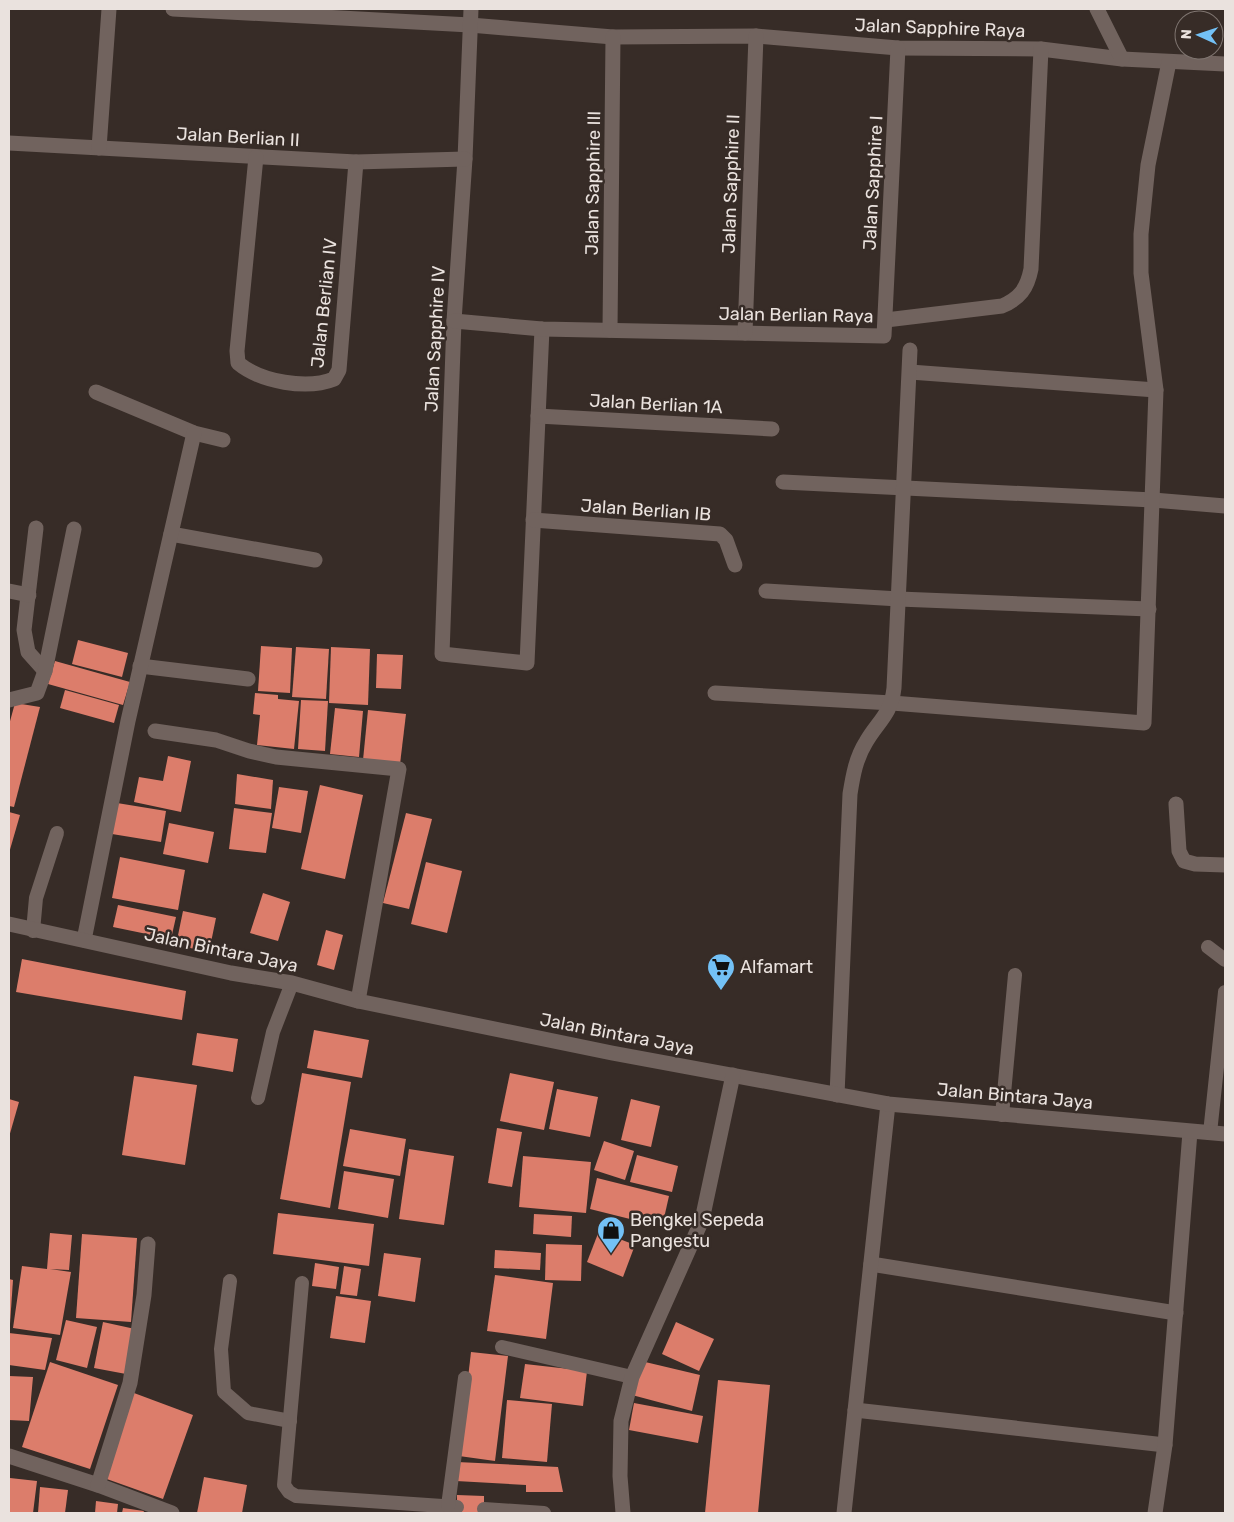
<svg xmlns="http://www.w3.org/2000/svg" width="1234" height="1522" viewBox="0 0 1234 1522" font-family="Rubik,sans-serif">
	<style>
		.building { fill: #dc7d6b }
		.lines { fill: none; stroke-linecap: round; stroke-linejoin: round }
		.service { stroke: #71635e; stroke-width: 14 }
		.minor { stroke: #71635e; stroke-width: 15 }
		.tertiary { stroke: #71635e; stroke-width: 15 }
		.labels { text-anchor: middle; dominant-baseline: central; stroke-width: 5; stroke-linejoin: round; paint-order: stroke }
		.street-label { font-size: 18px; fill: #eae2de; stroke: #372c27 }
		.poi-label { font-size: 18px; fill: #eae2de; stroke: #372c27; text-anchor: start }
	</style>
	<rect width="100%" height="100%" fill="#372c27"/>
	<g class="building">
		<path d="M 78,640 L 128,653 L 122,677 L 72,664 Z"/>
		<path d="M 261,646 L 292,648 L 290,693 L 258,691 Z"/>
		<path d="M 296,647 L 329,649 L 326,699 L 292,697 Z"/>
		<path d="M 331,647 L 370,649 L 368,705 L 329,703 Z"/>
		<path d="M 377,654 L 403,655 L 401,689 L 376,688 Z"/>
		<path d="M 55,661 L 130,682 L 123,705 L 48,684 Z"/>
		<path d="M 65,690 L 119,705 L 114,723 L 60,708 Z"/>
		<path d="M 255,693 L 278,695 L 278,699 L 299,701 L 294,749 L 257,745 L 260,715 L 253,714 Z"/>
		<path d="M 301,700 L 328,701 L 325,751 L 298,749 Z"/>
		<path d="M 15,703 L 40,707 L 14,807 L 9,806 L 9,725 Z"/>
		<path d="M 335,708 L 363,711 L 359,757 L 330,754 Z"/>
		<path d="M 368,710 L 406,714 L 400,764 L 363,760 Z"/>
		<path d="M 168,756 L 191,761 L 181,812 L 134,802 L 139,777 L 163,781 Z"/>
		<path d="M 237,774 L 273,780 L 271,809 L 235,804 Z"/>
		<path d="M 320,785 L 363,795 L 345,879 L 301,869 Z"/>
		<path d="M 279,787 L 308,791 L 301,833 L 272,828 Z"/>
		<path d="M 117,803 L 166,811 L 161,842 L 112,834 Z"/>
		<path d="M 234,808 L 272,813 L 266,853 L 229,849 Z"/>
		<path d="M 9,812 L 20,815 L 9,853 Z"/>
		<path d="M 406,813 L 432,819 L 409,909 L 383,903 Z"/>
		<path d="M 169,823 L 214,832 L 208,863 L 163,854 Z"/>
		<path d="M 120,857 L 185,870 L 178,910 L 112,898 Z"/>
		<path d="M 426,862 L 462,871 L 447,933 L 411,924 Z"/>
		<path d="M 263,893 L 290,902 L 278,941 L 250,933 Z"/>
		<path d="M 118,905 L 176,917 L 171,939 L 113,927 Z"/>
		<path d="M 183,911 L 216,918 L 209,952 L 176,945 Z"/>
		<path d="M 326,930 L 343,935 L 334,970 L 317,965 Z"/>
		<path d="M 22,959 L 186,991 L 182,1020 L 16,992 Z"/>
		<path d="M 314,1030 L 369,1040 L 362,1078 L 307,1068 Z"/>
		<path d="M 197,1033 L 238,1039 L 233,1072 L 192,1065 Z"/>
		<path d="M 302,1073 L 351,1082 L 330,1208 L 280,1199 Z"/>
		<path d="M 510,1073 L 554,1082 L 544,1130 L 500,1121 Z"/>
		<path d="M 134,1076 L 197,1085 L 185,1165 L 122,1155 Z"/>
		<path d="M 557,1089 L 598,1097 L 590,1137 L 549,1129 Z"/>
		<path d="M 9,1099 L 19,1102 L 9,1137 Z"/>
		<path d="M 631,1099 L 660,1106 L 651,1147 L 621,1140 Z"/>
		<path d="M 497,1128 L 522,1132 L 512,1187 L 488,1183 Z"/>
		<path d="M 350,1129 L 406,1139 L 400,1176 L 343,1166 Z"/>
		<path d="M 604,1141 L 634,1151 L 625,1180 L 594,1170 Z"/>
		<path d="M 409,1149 L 454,1156 L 444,1225 L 399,1219 Z"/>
		<path d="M 637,1155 L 678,1166 L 672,1192 L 630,1182 Z"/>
		<path d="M 523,1156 L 591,1162 L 586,1213 L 519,1207 Z"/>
		<path d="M 344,1171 L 394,1179 L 388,1218 L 338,1209 Z"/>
		<path d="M 597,1178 L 669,1196 L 662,1227 L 590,1209 Z"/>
		<path d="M 278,1213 L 374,1224 L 369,1266 L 273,1254 Z"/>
		<path d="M 534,1214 L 572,1216 L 571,1237 L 533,1234 Z"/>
		<path d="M 599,1231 L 635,1245 L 623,1277 L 587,1262 Z"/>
		<path d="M 50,1233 L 72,1235 L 69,1270 L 50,1269 L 71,1272 L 60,1335 L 13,1328 L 22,1266 L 47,1269 Z"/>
		<path d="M 82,1234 L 137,1238 L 131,1322 L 76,1318 Z"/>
		<path d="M 546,1244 L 582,1245 L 581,1281 L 545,1280 Z"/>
		<path d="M 495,1250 L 541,1253 L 540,1270 L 494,1268 Z"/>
		<path d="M 384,1253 L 421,1258 L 415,1302 L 378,1296 Z"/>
		<path d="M 315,1263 L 339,1267 L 336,1289 L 312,1286 Z"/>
		<path d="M 344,1266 L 361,1269 L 357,1296 L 340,1294 Z"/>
		<path d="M 495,1275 L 553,1283 L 546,1339 L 487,1331 Z"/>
		<path d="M 9,1279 L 13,1280 L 10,1324 L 9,1324 Z"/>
		<path d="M 336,1296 L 371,1301 L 365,1343 L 330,1338 Z"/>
		<path d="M 66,1320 L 97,1327 L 87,1368 L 56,1360 Z"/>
		<path d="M 103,1322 L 135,1329 L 126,1374 L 94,1368 Z"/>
		<path d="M 676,1322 L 714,1339 L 699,1371 L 662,1354 Z"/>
		<path d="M 9,1333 L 52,1338 L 45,1370 L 9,1365 Z"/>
		<path d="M 471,1352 L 508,1356 L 495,1461 L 459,1456 Z"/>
		<path d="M 641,1361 L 700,1375 L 692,1411 L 632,1395 Z"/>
		<path d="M 50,1362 L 118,1385 L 90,1469 L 22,1447 Z"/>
		<path d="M 525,1364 L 587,1371 L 583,1406 L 520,1398 Z"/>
		<path d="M 9,1376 L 33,1377 L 29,1421 L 9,1420 Z"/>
		<path d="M 718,1380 L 770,1385 L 758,1513 L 705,1513 Z"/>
		<path d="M 134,1393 L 193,1415 L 163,1499 L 104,1478 Z"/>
		<path d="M 507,1400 L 552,1404 L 547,1462 L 502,1458 Z"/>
		<path d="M 634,1403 L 703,1416 L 698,1443 L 629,1430 Z"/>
		<path d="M 457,1462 L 558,1467 L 563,1492 L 526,1492 L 526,1485 L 456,1481 Z"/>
		<path d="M 204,1477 L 247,1485 L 242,1513 L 197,1513 Z"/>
		<path d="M 10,1478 L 37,1481 L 33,1513 L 9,1513 Z"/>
		<path d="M 40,1487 L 68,1490 L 65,1513 L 38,1513 Z"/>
		<path d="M 457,1495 L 484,1496 L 484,1513 L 457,1513 Z"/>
		<path d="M 96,1501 L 118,1504 L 117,1513 L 95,1513 Z"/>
		<path d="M 123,1508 L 144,1511 L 143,1513 L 122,1513 Z"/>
	</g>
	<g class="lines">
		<g class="service">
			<path d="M 33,931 L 36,898 L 57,833"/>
			<path d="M 1208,947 L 1225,960"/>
			<path d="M 258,1098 L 273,1032 L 292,983"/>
			<path d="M 1002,1115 L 1015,975"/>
			<path d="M 1210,1133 L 1225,992"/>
			<path d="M 230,1281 L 221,1349 L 224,1392 L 248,1413 L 290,1421"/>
			<path d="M 302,1283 L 284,1485 L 289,1492 L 296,1496 L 457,1507"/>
			<path d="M 502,1347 L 632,1377"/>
			<path d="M 448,1506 L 465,1378"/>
			<path d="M 484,1509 L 544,1513"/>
		</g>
		<g class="minor">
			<path d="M 173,9 L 470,25 L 613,37 L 756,36 L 898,48 L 1041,49 L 1122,59 L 1225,64"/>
			<path d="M 471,9 L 465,159 L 454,321 L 442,654 L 527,663 L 542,329"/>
			<path d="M 1097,9 L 1122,59"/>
			<path d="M 9,143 L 356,162 L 465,159"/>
			<path d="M 99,148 L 109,9"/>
			<path d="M 256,157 L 237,351 L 238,363 C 261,382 307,390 334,379 L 339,370 L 356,162"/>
			<path d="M 886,320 L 1002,306 C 1020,298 1027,289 1031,269 L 1041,49"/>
			<path d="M 454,321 L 542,329 L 884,336 L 898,48"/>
			<path d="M 610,330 L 613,37"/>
			<path d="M 745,333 L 756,36"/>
			<path d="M 910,372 L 1156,390"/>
			<path d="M 96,392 L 194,433 L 223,440"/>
			<path d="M 538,416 L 772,429"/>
			<path d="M 783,482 L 1153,500 L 1225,506"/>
			<path d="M 533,520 L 720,534 L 726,540 L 735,565"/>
			<path d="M 36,528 L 24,630 L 28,652 L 45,671"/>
			<path d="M 171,534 L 315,560"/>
			<path d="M 9,591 L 29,595"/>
			<path d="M 766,591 L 899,599 L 1149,609"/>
			<path d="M 140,666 L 248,679"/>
			<path d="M 715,693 L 892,703 L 1144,723 L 1156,390 L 1141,273 L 1141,234 L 1148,165 L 1169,62"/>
			<path d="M 9,700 L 37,693 L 45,671 L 74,529"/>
			<path d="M 155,731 L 216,740 L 249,751 L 276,757 L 399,769 L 358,1001"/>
			<path d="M 1176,804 L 1179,851 L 1184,861 L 1195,864 L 1225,865"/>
			<path d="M 84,940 L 128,721 L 194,433"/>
			<path d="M 837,1095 L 850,794 C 853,775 856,758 866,742 C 878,721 891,715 894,688 L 910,350"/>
			<path d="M 871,1264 L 1176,1313"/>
			<path d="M 855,1410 L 1165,1445"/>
			<path d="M 9,1456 L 98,1485 L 172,1513"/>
			<path d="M 98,1485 L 130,1383 L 144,1295 L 148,1244"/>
			<path d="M 844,1513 L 888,1104"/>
			<path d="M 1155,1513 L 1165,1445 L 1190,1132"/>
		</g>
		<g class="tertiary">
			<path d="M 9,924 L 231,973 L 292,983 L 358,1001 L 612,1053 L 888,1104 L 1225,1134"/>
			<path d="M 623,1513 L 620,1476 L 621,1421 L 632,1377 L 702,1220 L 733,1075"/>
		</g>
	</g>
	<defs>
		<g id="supermarket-pin" transform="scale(1.4375)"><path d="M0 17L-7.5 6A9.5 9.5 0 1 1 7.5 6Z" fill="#73c1f6" stroke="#372c27"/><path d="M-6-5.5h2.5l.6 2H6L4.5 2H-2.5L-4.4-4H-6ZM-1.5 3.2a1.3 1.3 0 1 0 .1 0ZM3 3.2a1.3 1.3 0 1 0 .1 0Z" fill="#111"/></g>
		<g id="shop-pin" transform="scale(1.4375)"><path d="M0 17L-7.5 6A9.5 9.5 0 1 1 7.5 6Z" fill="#73c1f6" stroke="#372c27"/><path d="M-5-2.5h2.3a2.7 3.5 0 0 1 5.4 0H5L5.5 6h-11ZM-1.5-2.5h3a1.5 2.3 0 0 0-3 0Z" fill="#111"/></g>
	</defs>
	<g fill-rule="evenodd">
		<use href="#supermarket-pin" x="721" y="967"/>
		<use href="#shop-pin" x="611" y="1230"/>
	</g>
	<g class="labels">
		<g class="street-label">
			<text transform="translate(940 28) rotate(2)">Jalan Sapphire Raya</text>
			<text transform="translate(238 137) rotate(3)">Jalan Berlian II</text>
			<text transform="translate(593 183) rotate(-89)">Jalan Sapphire III</text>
			<text transform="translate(873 183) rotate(-87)">Jalan Sapphire I</text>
			<text transform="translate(731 184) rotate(-88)">Jalan Sapphire II</text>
			<text transform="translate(324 303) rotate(-84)">Jalan Berlian IV</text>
			<text transform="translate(796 315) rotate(1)">Jalan Berlian Raya</text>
			<text transform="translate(435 339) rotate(-87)">Jalan Sapphire IV</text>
			<text transform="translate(656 404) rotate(3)">Jalan Berlian 1A</text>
			<text transform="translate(646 510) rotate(4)">Jalan Berlian IB</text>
			<text transform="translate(221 950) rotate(12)">Jalan Bintara Jaya</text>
			<text transform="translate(617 1034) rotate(11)">Jalan Bintara Jaya</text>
			<text transform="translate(1015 1096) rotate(5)">Jalan Bintara Jaya</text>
		</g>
		<g class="poi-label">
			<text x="740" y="967">Alfamart</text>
			<text x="630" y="1220">Bengkel Sepeda<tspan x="630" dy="21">Pangestu</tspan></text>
		</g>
	</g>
	<rect width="1234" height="1522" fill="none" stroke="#eae2de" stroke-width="20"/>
	<g transform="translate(1199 35) rotate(273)"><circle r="24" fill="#372c27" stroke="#7f7570"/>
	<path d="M0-4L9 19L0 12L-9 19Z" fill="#73c1f6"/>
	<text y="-8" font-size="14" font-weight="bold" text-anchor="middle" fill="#eae2de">N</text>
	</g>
</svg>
